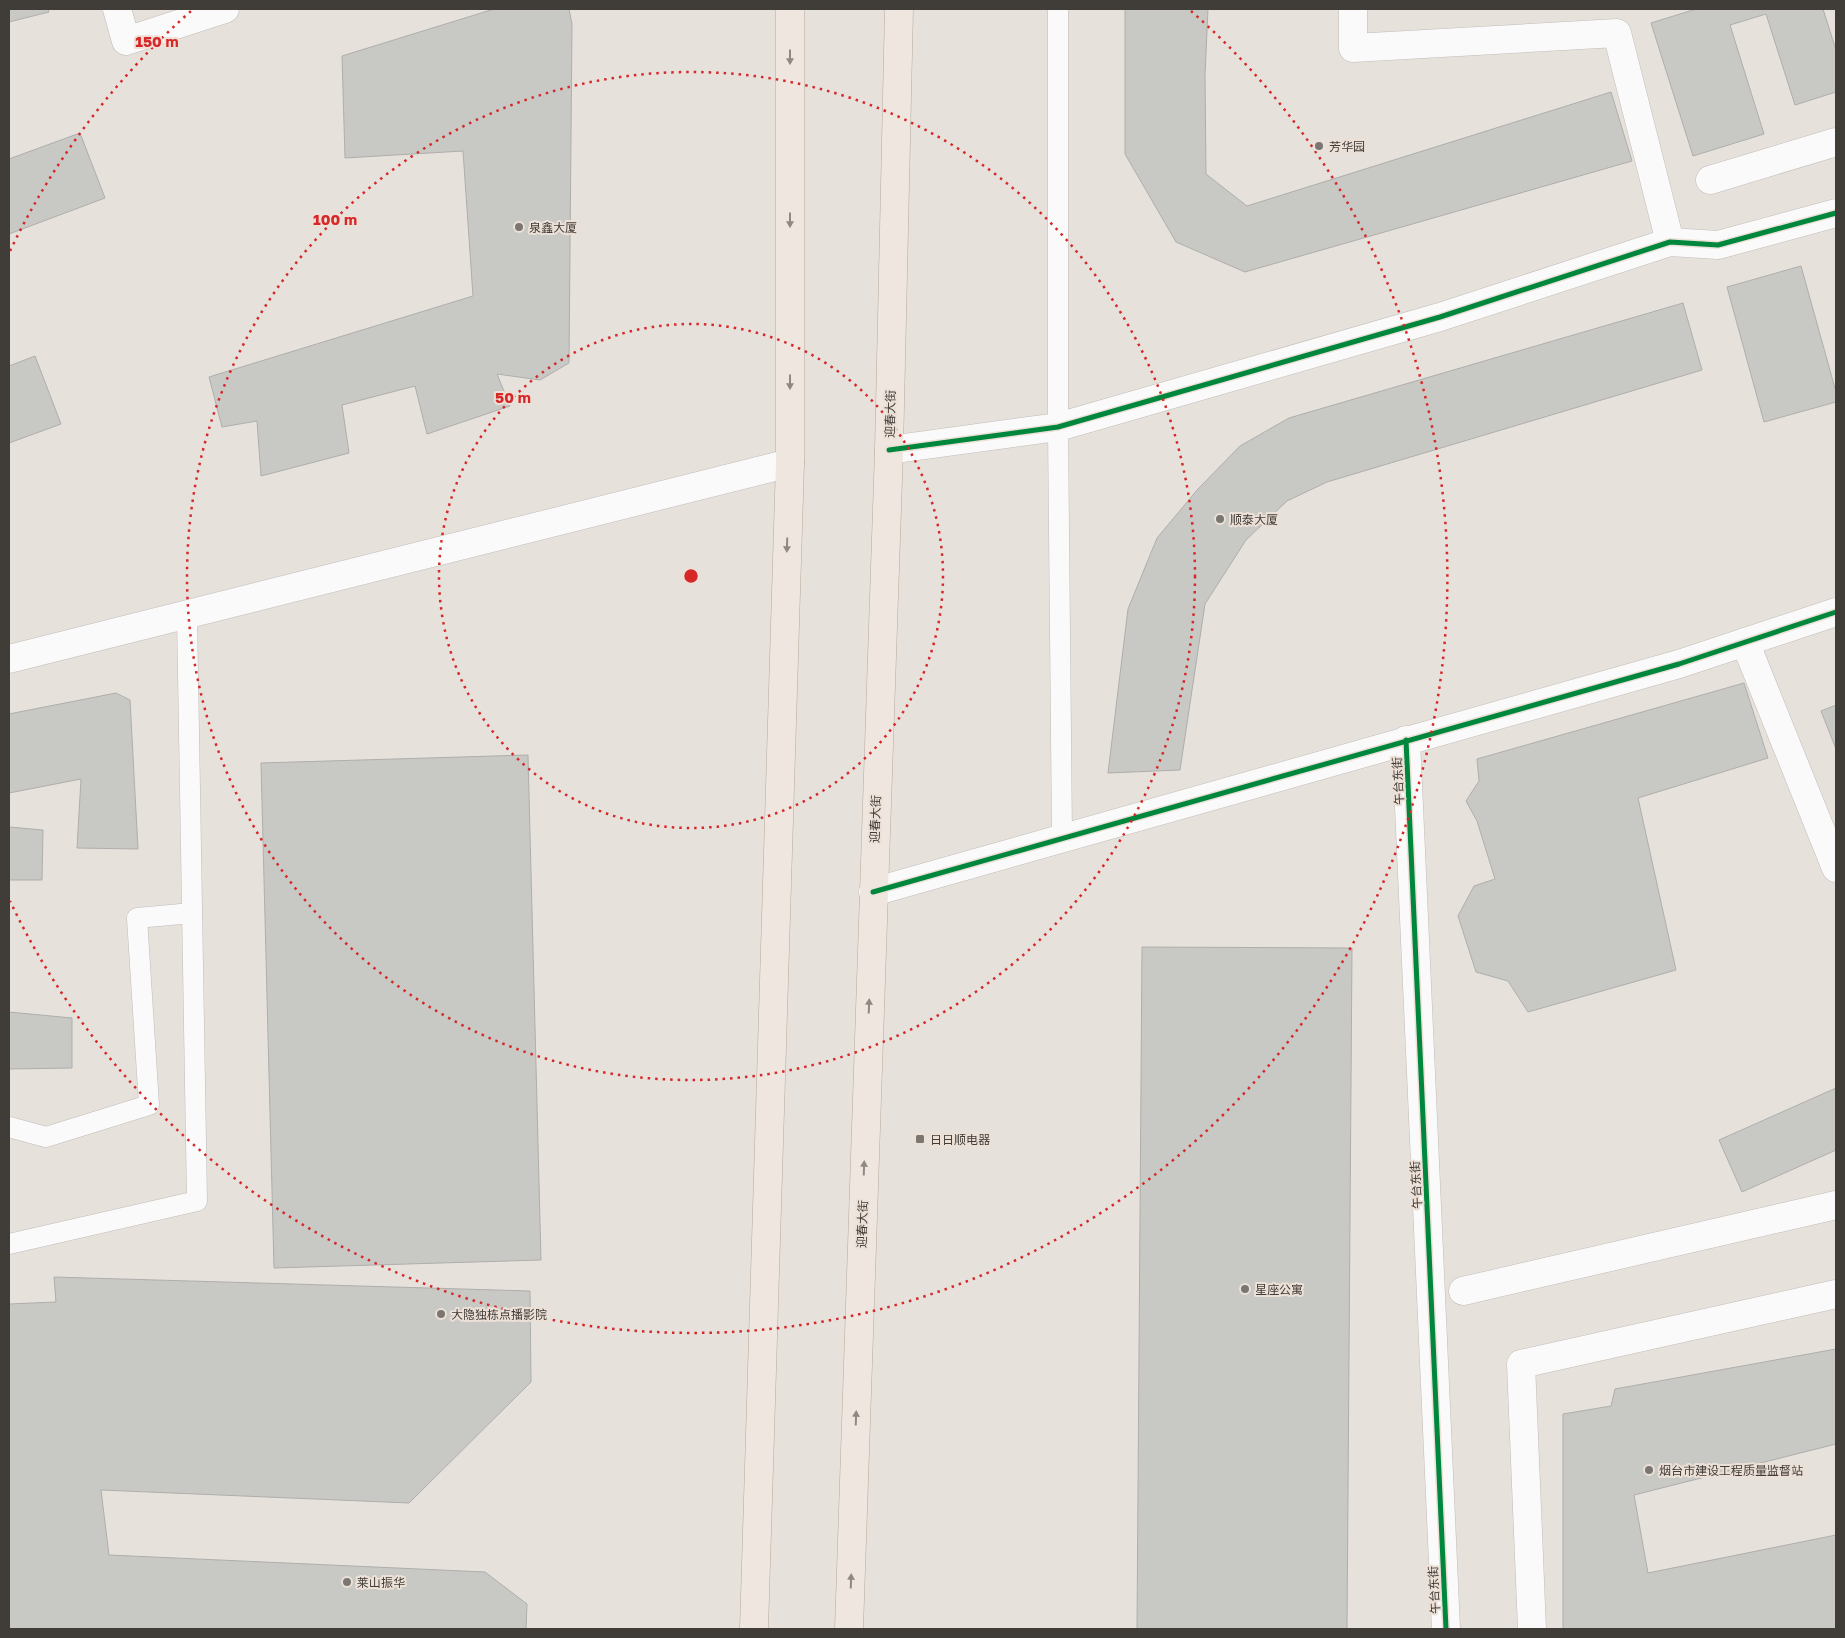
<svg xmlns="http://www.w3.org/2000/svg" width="1845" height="1638" viewBox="0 0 1845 1638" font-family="'Golos Text','Noto Sans SC',sans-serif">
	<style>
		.building { fill: #c8c8c5; stroke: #aeaeac }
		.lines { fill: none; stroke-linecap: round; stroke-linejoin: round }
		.lane-casing { stroke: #c0bcb8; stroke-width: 21 }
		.street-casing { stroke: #c0bcb8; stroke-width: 29 }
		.primary-casing { stroke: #b8a99b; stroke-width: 29 }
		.lane { stroke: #fbfafa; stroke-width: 20 }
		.street { stroke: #fbfafa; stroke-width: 28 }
		.primary { stroke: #efe7df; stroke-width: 28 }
		.cycleway-casing { stroke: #ece0d7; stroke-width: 8 }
		.cycleway { stroke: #00873e; stroke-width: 5 }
		.oneway { fill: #8f8983 }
		.ring { fill: none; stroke: #d62828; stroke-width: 2.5; stroke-dasharray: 2.5 5 }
		.poi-dot { fill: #7a7671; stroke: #ece0d7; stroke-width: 2 }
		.labels { text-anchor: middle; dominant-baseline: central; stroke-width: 4; stroke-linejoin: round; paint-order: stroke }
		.poi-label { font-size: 12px; fill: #403c38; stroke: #ece0d7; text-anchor: start }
		.street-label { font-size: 12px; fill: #403c38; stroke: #ece0d7 }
		.centre { fill: #d62828; stroke: #ece0d7; stroke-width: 2.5 }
		.ring-label { font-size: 15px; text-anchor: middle; font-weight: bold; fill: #d62828; stroke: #ece0d7; stroke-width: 4; stroke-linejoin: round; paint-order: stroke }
	</style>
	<rect width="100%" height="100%" fill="#e7e1dc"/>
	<g class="building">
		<path d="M 9,9 L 48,9 L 49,12 L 9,22 Z"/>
		<path d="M 494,9 L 569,9 L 572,24 L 569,363 L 540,380 L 497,374 L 510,406 L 427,434 L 415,386 L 342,405 L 349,453 L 261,476 L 257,421 L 222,427 L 209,377 L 473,296 L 463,151 L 345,158 L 342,56 Z"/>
		<path d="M 1125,9 L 1208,9 L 1205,75 L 1206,174 L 1247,206 L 1611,92 L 1632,161 L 1245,272 L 1176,242 L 1125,154 Z"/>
		<path d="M 1696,9 L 1823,9 L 1836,50 L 1836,92 L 1795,105 L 1766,14 L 1730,25 L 1764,134 L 1693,156 L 1651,23 Z"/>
		<path d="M 80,133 L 105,198 L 9,234 L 9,159 Z"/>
		<path d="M 1801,266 L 1836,392 L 1836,402 L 1764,422 L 1727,287 Z"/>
		<path d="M 1683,303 L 1702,370 L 1327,482 L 1287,501 L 1246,540 L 1205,604 L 1180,770 L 1108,773 L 1128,609 L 1157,538 L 1198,489 L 1240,446 L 1289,418 Z"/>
		<path d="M 35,356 L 61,424 L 9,443 L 9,366 Z"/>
		<path d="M 1744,683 L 1768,758 L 1638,798 L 1676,970 L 1528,1012 L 1508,981 L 1476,972 L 1458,916 L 1474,886 L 1495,879 L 1477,821 L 1466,801 L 1479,781 L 1477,759 Z"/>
		<path d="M 116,693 L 130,700 L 138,849 L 77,848 L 81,779 L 9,793 L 9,714 Z"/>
		<path d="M 1836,705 L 1836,749 L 1821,711 Z"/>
		<path d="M 528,755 L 541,1260 L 274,1268 L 261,763 Z"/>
		<path d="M 9,827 L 43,830 L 42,880 L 9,880 Z"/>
		<path d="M 1142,947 L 1352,948 L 1347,1629 L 1137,1629 Z"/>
		<path d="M 9,1012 L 72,1018 L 72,1068 L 9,1069 Z"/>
		<path d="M 1836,1088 L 1836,1150 L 1742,1192 L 1719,1140 Z"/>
		<path d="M 54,1277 L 530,1291 L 531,1382 L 409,1503 L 101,1490 L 109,1555 L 485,1572 L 527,1604 L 526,1629 L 9,1629 L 9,1304 L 56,1302 Z"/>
		<path d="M 1836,1349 L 1836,1444 L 1634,1495 L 1648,1573 L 1836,1535 L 1836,1629 L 1563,1629 L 1563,1414 L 1611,1406 L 1615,1389 Z"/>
	</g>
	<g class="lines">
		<g class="lane-casing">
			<g id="lane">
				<path d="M 1058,9 L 1058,427 L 1062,837"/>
				<path d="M 9,1127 L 46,1137 L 149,1105 L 137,918 L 192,913"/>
				<path d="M 9,1244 L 197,1201 L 187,614"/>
			</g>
		</g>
		<g class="street-casing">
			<g id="street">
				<path d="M 117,9 L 126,41 L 225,9"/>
				<path d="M 1353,9 L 1353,48 L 1617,33 L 1670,242"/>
				<path d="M 1710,180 L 1836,142"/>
				<path d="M 889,450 L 1058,427 L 1440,317 L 1670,242 L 1718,245 L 1836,213"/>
				<path d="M 1745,642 L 1836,868"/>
				<path d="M 9,659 L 790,463"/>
				<path d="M 1406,740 L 1446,1629"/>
				<path d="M 873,892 L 1679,664 L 1836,612"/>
				<path d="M 1463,1291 L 1836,1205"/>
				<path d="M 1532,1629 L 1521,1364 L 1836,1294"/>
			</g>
		</g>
		<g class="primary-casing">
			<g id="primary">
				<path d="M 754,1629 L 790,463 L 790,9"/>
				<path d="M 849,1629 L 889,450 L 899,9"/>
			</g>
		</g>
		<use href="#lane" class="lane"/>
		<use href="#street" class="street"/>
		<use href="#primary" class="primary"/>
		<g class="cycleway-casing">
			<g id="cycleway">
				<path d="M 889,450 L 1058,427 L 1440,317 L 1670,242 L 1718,245 L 1836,213"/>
				<path d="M 1406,740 L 1446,1629"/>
				<path d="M 873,892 L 1679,664 L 1836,612"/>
			</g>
		</g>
		<use href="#cycleway" class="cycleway"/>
	</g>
	<defs><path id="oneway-solid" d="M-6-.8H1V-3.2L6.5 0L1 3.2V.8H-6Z" transform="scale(1.25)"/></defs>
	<g class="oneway">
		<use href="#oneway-solid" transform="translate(790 57) rotate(90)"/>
		<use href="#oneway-solid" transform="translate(790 220) rotate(90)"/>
		<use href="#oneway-solid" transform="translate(790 382) rotate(90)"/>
		<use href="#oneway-solid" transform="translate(787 545) rotate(92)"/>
		<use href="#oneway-solid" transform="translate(869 1006) rotate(-88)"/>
		<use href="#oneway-solid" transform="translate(864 1168) rotate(-88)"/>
		<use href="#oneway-solid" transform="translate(856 1418) rotate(-88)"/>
		<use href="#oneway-solid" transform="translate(851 1581) rotate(-88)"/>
	</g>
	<g class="ring">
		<circle cx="691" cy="576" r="252"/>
		<circle cx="691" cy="576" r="504"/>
		<path d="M10 251A755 755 0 0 1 191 11M1191 11A755 755 0 1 1 10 901"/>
	</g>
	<g class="poi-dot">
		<circle cx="1319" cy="146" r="5"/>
		<circle cx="519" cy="227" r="5"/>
		<circle cx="1220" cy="519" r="5"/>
		<rect x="915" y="1134" width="10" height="10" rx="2.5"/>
		<circle cx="1245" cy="1289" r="5"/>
		<circle cx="441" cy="1314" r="5"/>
		<circle cx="1649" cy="1470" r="5"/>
		<circle cx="347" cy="1582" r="5"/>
	</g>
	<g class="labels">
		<g class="poi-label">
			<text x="1329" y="146">芳华园</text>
			<text x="529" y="227">泉鑫大厦</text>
			<text x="1230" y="519">顺泰大厦</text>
			<text x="930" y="1139">日日顺电器</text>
			<text x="1255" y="1289">星座公寓</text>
			<text x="451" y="1314">大隐独栋点播影院</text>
			<text x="1659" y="1470">烟台市建设工程质量监督站</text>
			<text x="357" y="1582">莱山振华</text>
		</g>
		<g class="street-label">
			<text transform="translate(890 414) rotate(-89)">迎春大街</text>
			<text transform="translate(1398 781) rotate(-93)">午台东街</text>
			<text transform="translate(875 819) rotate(-88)">迎春大街</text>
			<text transform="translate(1416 1185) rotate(-93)">午台东街</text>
			<text transform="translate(862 1224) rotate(-88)">迎春大街</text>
			<text transform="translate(1434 1590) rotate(-93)">午台东街</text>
		</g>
	</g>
	<circle cx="691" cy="576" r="8" class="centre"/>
	<g class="ring-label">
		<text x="157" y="47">150 m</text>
		<text x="335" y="225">100 m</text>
		<text x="513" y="403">50 m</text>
	</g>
	<rect width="1845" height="1638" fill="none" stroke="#403c38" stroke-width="20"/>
</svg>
